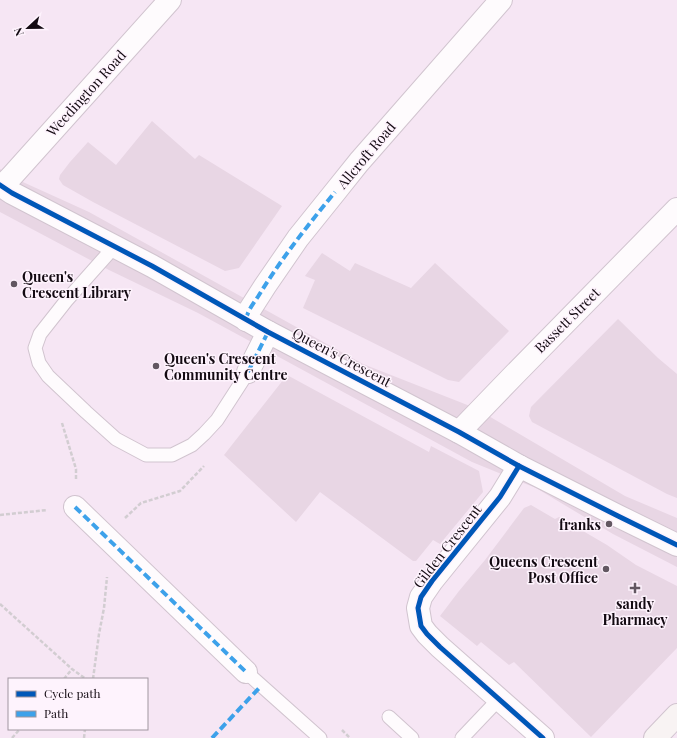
<svg xmlns="http://www.w3.org/2000/svg" width="677" height="738" viewBox="0 0 677 738" font-family="'Playfair Display',serif">
	<style>
		.commercial { fill: #e8d6e4 }
		.lines { fill: none; stroke-linecap: round; stroke-linejoin: round }
		.lane-casing { stroke: #d1c4cf; stroke-width: 15 }
		.street-casing { stroke: #d1c4cf; stroke-width: 24 }
		.secondary-casing { stroke: #d1c4cf; stroke-width: 24 }
		.path { stroke: #d2cdd1; stroke-width: 2.5; stroke-dasharray: 4 2; stroke-linecap: butt }
		.lane { stroke: #fefbfd; stroke-width: 13 }
		.street { stroke: #fefbfd; stroke-width: 22 }
		.secondary { stroke: #f8f3f3; stroke-width: 22 }
		.quiet { stroke: #3da1ea; stroke-width: 4; stroke-dasharray: 8 4; stroke-linecap: butt }
		.cycleway-casing { stroke: #fef3fd; stroke-width: 8 }
		.cycleway { stroke: #0057b8; stroke-width: 5 }
		.poi-dot { fill: #625761; stroke: #fef3fd; stroke-width: 1.5 }
		.labels { text-anchor: middle; dominant-baseline: central; stroke-width: 3; stroke-linejoin: round; paint-order: stroke }
		.street-label { font-size: 14px; fill: #130a12; stroke: #fef3fd }
		.poi-label { font-size: 14px; font-weight: bold; fill: #130a12; stroke: #fef3fd; text-anchor: start }
	</style>
	<rect width="100%" height="100%" fill="#f6e6f4"/>
	<g class="commercial">
		<path d="M 152,121 L 195,159 L 199,155 L 282,206 L 239,268 L 225,271 L 93,202 L 63,185 L 59,179 L 60,175 L 70,162 L 88,142 L 116,165 Z"/>
		<path d="M 0,169 L 14,178 L 89,212 L 363,364 L 475,408 L 625,496 L 677,518 L 677,567 L 613,534 L 536,488 L 472,462 L 198,313 L 109,270 L 0,212 Z"/>
		<path d="M 322,253 L 350,271 L 355,263 L 411,288 L 435,263 L 509,331 L 459,382 L 448,380 L 303,308 L 315,280 L 305,276 Z"/>
		<path d="M 618,319 L 658,358 L 677,374 L 677,498 L 667,494 L 532,422 L 529,416 L 531,407 Z"/>
		<path d="M 287,375 L 429,452 L 431,446 L 479,471 L 483,492 L 440,544 L 433,540 L 416,561 L 413,561 L 320,492 L 296,522 L 224,455 Z"/>
		<path d="M 531,505 L 555,519 L 559,517 L 607,545 L 636,565 L 677,586 L 677,648 L 591,737 L 514,662 L 509,665 L 481,642 L 477,646 L 440,616 L 459,591 L 485,560 L 524,508 Z"/>
	</g>
	<g class="lines">
		<g class="lane-casing">
			<g id="lane">
				<path d="M 114,247 L 66,301 L 40,334 L 35,348 L 39,363 L 48,376 L 86,412 L 116,439 L 146,455 L 172,455 L 192,445 L 204,434 L 217,420 L 248,372"/>
				<path d="M 246,672 L 320,738"/>
				<path d="M 389,717 L 412,738"/>
				<path d="M 462,738 L 499,699"/>
			</g>
		</g>
		<g class="street-casing">
			<g id="street">
				<path d="M 0,185 L 12,193 L 152,266 L 268,332 L 459,432 L 519,466 L 618,516 L 677,545"/>
				<path d="M 0,185 L 6,182 L 11,177 L 170,0"/>
				<path d="M 246,320 L 249,311 L 265,286 L 298,238 L 335,192 L 359,162 L 501,0"/>
				<path d="M 248,372 L 268,332"/>
				<path d="M 459,432 L 514,375 L 677,209"/>
				<path d="M 519,466 L 500,497 L 432,581 L 421,597 L 418,608 L 421,626 L 427,634 L 440,647 L 543,738"/>
				<path d="M 75,507 L 246,672"/>
			</g>
		</g>
		<g class="secondary-casing">
			<path id="secondary" d="M 655,738 L 677,715"/>
		</g>
		<g class="path">
			<path d="M 62,423 L 76,469 L 76,480"/>
			<path d="M 0,515 L 47,510"/>
			<path d="M 125,518 L 141,503 L 180,491 L 204,466"/>
			<path d="M 0,604 L 72,669 L 86,679"/>
			<path d="M 64,679 L 72,669"/>
			<path d="M 93,679 L 99,634 L 104,608 L 107,577"/>
			<path d="M 342,730 L 350,738"/>
			<path d="M 12,738 L 20,729"/>
			<path d="M 84,738 L 85,729"/>
		</g>
		<use href="#lane" class="lane"/>
		<use href="#street" class="street"/>
		<use href="#secondary" class="secondary"/>
		<g class="quiet">
			<path d="M 246,320 C 247,311 254,303 259,295 C 281,259 308,225 335,192"/>
			<path d="M 248,372 L 268,332"/>
			<path d="M 75,507 L 246,672"/>
			<path d="M 212,738 L 261,686"/>
		</g>
		<g class="cycleway-casing">
			<g id="cycleway">
				<path d="M 0,185 L 12,193 L 152,266 L 268,332 L 459,432 L 519,466 L 618,516 L 677,545"/>
				<path d="M 519,466 L 500,497 L 432,581 L 421,597 L 418,608 L 421,626 L 427,634 L 440,647 L 543,738"/>
			</g>
		</g>
		<use href="#cycleway" class="cycleway"/>
	</g>
	<g class="poi-dot">
		<circle cx="14" cy="284" r="4"/>
		<circle cx="156" cy="366" r="4"/>
		<circle cx="609" cy="524" r="4"/>
		<circle cx="606" cy="569" r="4"/>
		<path d="M633 582h4v4h4v4h-4v4h-4v-4h-4v-4h4z"/>
	</g>
	<g class="labels">
		<g class="street-label">
			<text transform="translate(86 93) rotate(-48)">Weedington Road</text>
			<text transform="translate(366 155) rotate(-50)">Allcroft Road</text>
			<text transform="translate(567 320) rotate(-45)">Bassett Street</text>
			<text transform="translate(342 357) rotate(28)">Queen's Crescent</text>
			<text transform="translate(447 546) rotate(-52)">Gilden Crescent</text>
		</g>
		<g class="poi-label">
			<text x="22" y="276">Queen's<tspan x="22" dy="16">Crescent Library</tspan></text>
			<text x="164" y="358">Queen's Crescent<tspan x="164" dy="16">Community Centre</tspan></text>
			<text x="601" y="524" text-anchor="end">franks</text>
			<text x="598" y="561" text-anchor="end">Queens Crescent<tspan x="598" dy="16">Post Office</tspan></text>
			<text x="635" y="603" text-anchor="middle">sandy<tspan x="635" dy="16">Pharmacy</tspan></text>
		</g>
	</g>
	<rect x="8" y="678" width="140" height="52" fill="#fef3fd" stroke="#a0969f"/>
	<rect x="16" y="691" width="20" height="6" fill="#0057b8" stroke="#a0969f"/>
	<text x="44" y="698" font-size="12" fill="#130a12">Cycle path</text>
	<rect x="16" y="711" width="20" height="6" fill="#3da1ea" stroke="#a0969f"/>
	<text x="44" y="718" font-size="12" fill="#130a12">Path</text>
	<g transform="translate(28 28) rotate(248)" stroke="#fef3fd" stroke-width="3" paint-order="stroke">
	<path d="M0-3L7 15L0 10L-7 15Z" fill="#130a12"/>
	<text y="-6" font-size="11" font-weight="bold" text-anchor="middle" fill="#130a12">N</text>
	</g>
</svg>
